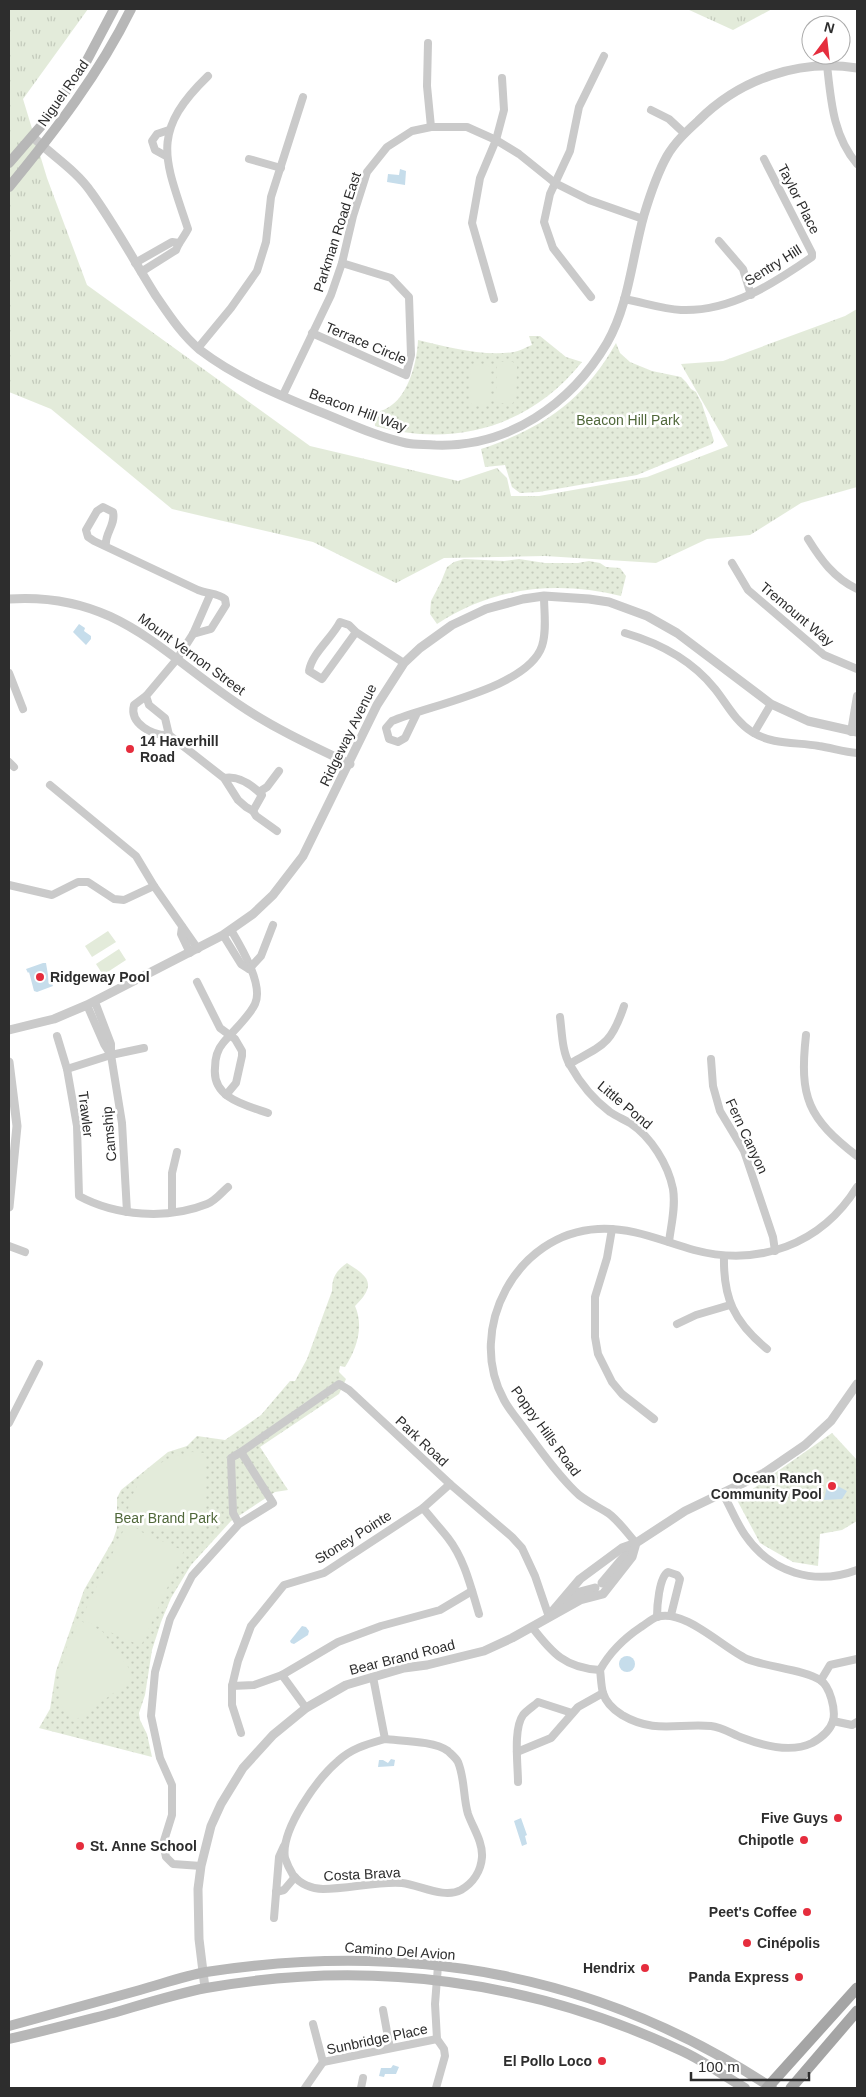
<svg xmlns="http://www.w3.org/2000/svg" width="866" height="2097" viewBox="0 0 866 2097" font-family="Arial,sans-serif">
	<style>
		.grass { fill: url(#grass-tufts) }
		.park { fill: url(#park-dots) }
		.garden { fill: #e3ebda }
		.water { fill: #c6ddeb }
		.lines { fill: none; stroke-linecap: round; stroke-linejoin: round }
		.minor { stroke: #cacaca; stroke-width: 8 }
		.tertiary { stroke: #cacaca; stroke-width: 9 }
		.secondary { stroke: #b7b7b7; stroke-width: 10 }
		.primary { stroke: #a5a5a5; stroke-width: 11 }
		.poi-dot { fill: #e52d3d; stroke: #fff; stroke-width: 2 }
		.labels { text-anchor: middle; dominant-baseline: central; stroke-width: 5; stroke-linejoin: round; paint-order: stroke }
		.street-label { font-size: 14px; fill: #2d2d2d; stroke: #fff }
		.park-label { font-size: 14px; fill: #50683a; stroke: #fff }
		.poi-label { font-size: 14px; font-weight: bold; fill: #2d2d2d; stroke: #fff; text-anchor: end }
	</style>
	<defs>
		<pattern id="grass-tufts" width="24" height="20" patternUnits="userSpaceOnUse" patternTransform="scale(1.25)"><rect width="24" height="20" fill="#e3ebda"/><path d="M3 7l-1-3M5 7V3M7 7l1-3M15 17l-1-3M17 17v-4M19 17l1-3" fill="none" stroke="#c3cabb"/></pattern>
		<pattern id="park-dots" width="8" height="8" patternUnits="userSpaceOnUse" patternTransform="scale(1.25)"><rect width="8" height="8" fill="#e3ebda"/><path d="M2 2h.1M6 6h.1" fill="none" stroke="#c3cabb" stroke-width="1.8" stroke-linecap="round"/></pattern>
	</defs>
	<rect width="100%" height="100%" fill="#fff"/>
	<g class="grass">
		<path d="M 9,9 L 88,9 L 23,99 L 47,178 L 87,285 L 310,446 L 458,481 L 497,468 L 507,478 L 511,496 L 539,496 L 647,477 L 728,446 L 681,364 L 723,361 L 845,316 L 857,309 L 857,487 L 801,503 L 750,535 L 707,539 L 656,563 L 545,556 L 444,558 L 396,583 L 313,542 L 172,509 L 51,409 L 9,392 Z"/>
		<path d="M 687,9 L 772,9 L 733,30 Z"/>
	</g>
	<g class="park">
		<path d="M 529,336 L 540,336 L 566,357 L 582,362 C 530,427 454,448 375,426 L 374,412 C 405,410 417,366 418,340 C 448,347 483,357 514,352 C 520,351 526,347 532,345 Z"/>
		<path d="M 616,343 L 620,353 L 630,362 L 652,371 L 681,377 L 686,382 L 691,389 L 696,392 L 702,404 L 714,441 L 712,444 L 637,475 L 539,492 L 520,493 L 512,487 L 505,465 L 485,467 L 481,449 C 543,428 583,401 616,343 Z"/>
		<path d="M 464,559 L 504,561 L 519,559 L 545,563 L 578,563 L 589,561 L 600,563 L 606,567 L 620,568 L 626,576 L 621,596 C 557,580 493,587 437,624 L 430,614 L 431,601 L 441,582 L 447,567 L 454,562 Z"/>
		<path d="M 347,1263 C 369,1277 377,1284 355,1306 C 364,1326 357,1349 345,1367 L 340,1366 L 339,1372 L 346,1379 L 339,1394 L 260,1447 L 288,1490 L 275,1492 L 231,1521 L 191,1565 L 171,1598 L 161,1622 L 152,1650 L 145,1695 L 139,1713 L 140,1720 L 147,1734 L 152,1757 L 39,1728 L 50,1709 L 56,1671 L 84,1590 L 113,1540 L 117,1528 L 117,1498 L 121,1490 L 168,1452 L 187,1446 L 197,1436 L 225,1440 L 261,1415 L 290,1381 L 295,1381 L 307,1359 L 332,1291 C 332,1277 336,1271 347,1263 Z"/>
		<path d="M 832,1433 L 857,1460 L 857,1521 L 842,1530 L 820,1534 L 818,1566 L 793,1562 L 760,1543 L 737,1500 Z"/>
	</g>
	<g class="garden">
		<path d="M 501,362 L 513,362 L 517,366 L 516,399 L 512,404 L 500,403 L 496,399 L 497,365 Z"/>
		<path d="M 475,364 L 487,365 L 491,368 L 490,403 L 487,406 L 474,406 L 470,402 L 471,368 Z"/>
		<path d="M 108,931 L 116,942 L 92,957 L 85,946 Z"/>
		<path d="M 119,949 L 126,960 L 103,975 L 96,964 Z"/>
		<path d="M 192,1452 L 206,1453 L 205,1524 L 201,1530 L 143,1531 L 124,1522 C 128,1512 129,1502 134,1492 C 145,1468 167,1457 192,1452 Z"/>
		<path d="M 126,1525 L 184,1551 L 141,1646 L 81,1619 Z"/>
		<path d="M 79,1620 L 103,1632 L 131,1671 L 129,1682 L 73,1722 L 61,1704 L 61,1671 L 64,1653 Z"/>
	</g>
	<g class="water">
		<path d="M 400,169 L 406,171 L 405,185 L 387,182 L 388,174 L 399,175 Z"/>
		<path d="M 79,624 L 85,628 L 84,631 L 91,636 L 91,639 L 86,645 L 73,632 Z"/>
		<path d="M 43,963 L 46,963 L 49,981 L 51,981 L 53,986 L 37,992 L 34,991 L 29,972 L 28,973 L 26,969 Z"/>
		<path d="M 828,1481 L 847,1491 L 842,1499 L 824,1500 Z"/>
		<path d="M 302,1626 L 306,1627 L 309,1631 L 308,1635 L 294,1644 L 291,1643 L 290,1641 Z"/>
		<circle cx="627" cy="1664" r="8"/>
		<path d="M 391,1759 L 395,1760 L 394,1766 L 378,1767 L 379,1760 L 383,1760 L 388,1763 Z"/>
		<path d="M 521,1818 L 527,1835 L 525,1836 L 527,1844 L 522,1846 L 514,1821 Z"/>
		<path d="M 393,2065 L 399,2067 L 396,2074 L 385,2074 L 384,2077 L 379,2076 L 381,2068 L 391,2068 Z"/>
	</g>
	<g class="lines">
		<g class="minor">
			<path d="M 428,43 L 427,86 L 431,127"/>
			<path d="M 827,65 C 831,101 833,136 857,164"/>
			<path d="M 651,110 L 669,119 L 684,133"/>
			<path d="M 166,156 L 155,150 L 152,141 L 157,134 L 169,130"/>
			<path d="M 249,159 L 281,168"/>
			<path d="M 719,241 L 743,269 L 751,295"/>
			<path d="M 135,263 L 172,242 L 179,243"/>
			<path d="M 141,272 L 176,250 C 179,242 184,237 188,229 C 165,159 149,133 208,76"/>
			<path d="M 591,297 L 553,248 L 544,222 L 550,194 L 570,151 L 579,107 L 604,56"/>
			<path d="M 494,299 L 472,223 L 480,178 L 496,140 L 504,110 L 502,78"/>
			<path d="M 624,299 C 642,302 662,309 681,310 C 730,312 773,284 812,257 L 812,253 L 764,159"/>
			<path d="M 312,333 L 406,375 L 411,355 L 409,297 L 391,278 L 342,263"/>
			<path d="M 198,348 L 231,308 L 257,271 L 266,242 L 271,197 L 303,97"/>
			<path d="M 283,395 L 331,295 L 342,263 L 353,216 L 367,172 L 387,147 L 412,131 L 431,127 L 467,127 L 496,140 L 519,154 L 555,183 L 589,200 L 643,219"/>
			<path d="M 808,539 C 821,560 834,578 857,589"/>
			<path d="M 106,546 C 104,534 116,525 113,512 L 103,507 L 97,511 L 86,530 L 88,537 L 94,541 L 198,590 C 208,594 218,593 225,599 L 226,605 L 211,629 L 193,634"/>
			<path d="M 732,563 L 748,590 L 824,655 L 857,669"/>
			<path d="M 210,595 L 193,634 L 177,659 L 146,696 L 149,705 L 165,718 L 169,735 L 224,778 L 238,800 L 246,807 L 253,811 L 262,795 C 252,785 239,775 224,778"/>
			<path d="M 356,632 L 322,679 L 309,671 C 312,653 332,638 340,622 L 349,625 L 356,632 L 404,663"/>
			<path d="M 625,633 C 659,643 692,660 715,689 C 727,704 735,721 752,732 C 772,745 797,742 819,746 C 832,748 844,752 857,753"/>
			<path d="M 9,673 L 23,709"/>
			<path d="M 146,696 L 134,705 C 129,724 153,736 169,735"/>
			<path d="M 417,713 L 405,738 L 398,742 L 389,739 L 386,728 L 392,721 C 429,705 528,688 542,646 C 547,631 544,611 544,596"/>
			<path d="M 851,732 L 857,696"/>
			<path d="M 754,733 L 771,704"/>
			<path d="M 9,762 L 14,767"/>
			<path d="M 50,785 L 136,856 L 154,886"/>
			<path d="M 259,792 L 267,787 L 279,771"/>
			<path d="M 253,811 L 256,816 L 277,831"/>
			<path d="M 9,885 L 52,895 L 78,882 L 88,882 L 114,899 L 124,900 L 154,886 L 198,949"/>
			<path d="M 182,927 L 181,934 L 190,953"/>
			<path d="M 231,930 C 241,947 264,985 255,1004 C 249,1017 232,1032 223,1043 C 217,1050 215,1059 215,1068 C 212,1098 245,1105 268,1113"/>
			<path d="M 223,935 L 241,964 L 249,969"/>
			<path d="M 249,969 L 261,956 L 273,925"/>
			<path d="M 197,982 L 220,1028 L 235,1039 L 242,1051 L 242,1056 L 236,1083 L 226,1095"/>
			<path d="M 95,1002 L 111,1044 L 111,1055 L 122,1123 L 127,1212"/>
			<path d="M 87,1005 L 104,1044 L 111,1055"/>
			<path d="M 560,1017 C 562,1032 562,1052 570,1065 C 580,1083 594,1100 610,1112 C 616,1116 623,1119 630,1123 C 651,1137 668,1164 673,1189 C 676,1207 671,1225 669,1242"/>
			<path d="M 806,1035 C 799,1098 808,1118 857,1156"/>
			<path d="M 57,1036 L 67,1069 L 77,1126 L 79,1196 C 116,1216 167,1220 207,1204 C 215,1201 222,1192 228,1187"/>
			<path d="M 711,1059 L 713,1086 L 720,1111 L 744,1151 L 773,1237 L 775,1251"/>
			<path d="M 569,1064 C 603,1045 611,1045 624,1006"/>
			<path d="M 67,1069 L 111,1055 L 144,1048"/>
			<path d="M 172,1212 L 172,1173 L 177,1152"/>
			<path d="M 612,1229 L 607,1258 L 595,1297 L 595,1337 L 598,1354 L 612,1382 L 622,1394 L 654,1419"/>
			<path d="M 9,1246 L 25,1252"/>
			<path d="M 724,1256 C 723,1298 734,1322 767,1349"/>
			<path d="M 677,1324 L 696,1315 L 730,1305"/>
			<path d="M 9,1423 L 39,1364"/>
			<path d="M 241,1452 L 339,1384 L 349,1390 L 450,1484 L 512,1537 L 522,1548 L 535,1576 L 549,1617"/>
			<path d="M 723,1494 C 731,1508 736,1522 745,1535 C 771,1573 815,1586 857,1570"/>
			<path d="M 423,1508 C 431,1518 440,1528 448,1538 C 465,1560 471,1588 479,1614"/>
			<path d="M 636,1543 C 627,1533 619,1521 608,1513 C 598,1507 588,1502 579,1495 C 559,1477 542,1452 526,1431 C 519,1421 510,1411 504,1400 C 465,1329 517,1233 598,1229 C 632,1227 662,1241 694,1250 C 758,1267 821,1245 857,1187"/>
			<path d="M 657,1617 C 657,1607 659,1577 668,1572 L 677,1575 L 680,1579 L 671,1615"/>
			<path d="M 532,1627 C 552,1653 565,1668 600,1670 C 610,1652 623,1639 641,1627 C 646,1624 651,1619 657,1617 C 684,1608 723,1648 747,1659 C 767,1667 805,1670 820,1680 C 830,1686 836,1710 833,1721 C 830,1731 821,1738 812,1743 C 791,1753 764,1746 743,1738 C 732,1734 722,1727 711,1726 C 678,1723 654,1734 622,1715 C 614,1710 606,1703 603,1693 C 601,1686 601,1677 600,1670"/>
			<path d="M 282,1675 L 306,1708"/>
			<path d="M 373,1677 L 385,1739"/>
			<path d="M 821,1680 L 830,1665 L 857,1659"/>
			<path d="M 232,1686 L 254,1685 L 282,1675 L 338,1642 L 381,1626 L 440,1610 L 472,1591"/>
			<path d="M 833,1721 L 852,1725 L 857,1722"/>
			<path d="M 241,1733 L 232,1705 L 232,1686 L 238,1661 L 251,1626 L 284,1585 L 324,1573 L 423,1508 L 450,1484"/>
			<path d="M 385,1739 C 402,1741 435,1741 448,1751 C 451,1754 456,1758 458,1762 C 465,1779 463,1797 468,1814 C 473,1828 483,1842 482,1857 C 481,1871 473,1883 461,1890 C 444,1899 420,1885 402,1883 C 379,1881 348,1889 323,1889 C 312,1889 300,1884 293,1875 C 290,1870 287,1864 285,1858 C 280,1830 318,1778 338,1761 C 352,1748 368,1744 385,1739 Z"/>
			<path d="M 517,1752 L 551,1738 L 578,1707 L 603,1693"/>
			<path d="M 518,1782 C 518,1765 513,1729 523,1715 C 527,1710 534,1706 538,1702 L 572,1713"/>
			<path d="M 201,1866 L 173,1864 L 166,1857 L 163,1844 L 172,1815 L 172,1785 L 160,1758 L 151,1716 L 155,1672 L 170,1619 L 192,1576 L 239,1524 L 273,1503 L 241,1452 L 231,1458 L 233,1513 L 239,1524"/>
			<path d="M 276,1892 L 284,1890 L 295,1877"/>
			<path d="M 274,1918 L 279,1857 L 284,1846"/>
			<path d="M 383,2010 L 390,2048"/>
			<path d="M 313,2024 L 323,2062"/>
			<path d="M 305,2088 L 323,2062 L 437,2039"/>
			<path d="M 361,2088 L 363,2078"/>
			<path d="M 436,2088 L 445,2056 L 444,2049 L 437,2039 L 435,2004 L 438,1966"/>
		</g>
		<g class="tertiary">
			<path d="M 32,136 C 51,155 76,170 91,192 C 115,225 134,261 156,296 C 169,315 182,335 200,350 C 234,376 274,393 313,409 C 344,421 374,436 406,443 C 415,445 426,444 435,445 C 508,448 571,404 607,343 C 629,305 632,257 644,215 C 650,195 657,174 667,156 C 675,142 687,131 698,121 C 740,79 798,59 857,68"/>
			<path d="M 9,599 C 115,592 159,651 238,704 C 273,728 312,746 350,764"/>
			<path d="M 9,1030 L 54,1019 L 87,1005 L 223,935 L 253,914 L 273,895 L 303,856 L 377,705 L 404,663 L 420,648 L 452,625 L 486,609 L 523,599 L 544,596 L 589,599 L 609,602 L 647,616 L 677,633 L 771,704 L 808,721 L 857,732"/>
			<path d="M 9,1062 L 17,1126 L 9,1207"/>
			<path d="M 602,1583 L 634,1545"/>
			<path d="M 566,1604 L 576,1593 L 595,1588"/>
			<path d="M 552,1612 L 580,1579 L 622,1548 L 636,1543 L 685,1511 L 764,1473 L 805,1445 L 831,1421 L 857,1384"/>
			<path d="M 205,1988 L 199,1939 L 198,1889 L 201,1866 L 211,1826 L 221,1804 L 243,1768 L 273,1735 L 306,1708 L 346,1685 L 404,1668 L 427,1665 L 484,1651 L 512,1638 L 580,1600 L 603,1594 L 632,1557 L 636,1543"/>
		</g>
		<g class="secondary">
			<path d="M 9,163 L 41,126 L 85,64 L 114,9"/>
			<path d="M 9,187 C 55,131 99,74 131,9"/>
			<path d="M 9,2026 C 53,2014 96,2002 140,1990 C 162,1984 184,1976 206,1972 C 410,1941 599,1973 772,2088"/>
			<path d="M 9,2039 C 44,2031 78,2022 113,2013 C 144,2004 175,1994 206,1988 C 369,1959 532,1980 682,2051 C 704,2061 724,2076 745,2088"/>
		</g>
		<g class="primary">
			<path d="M 767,2088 L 857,1988"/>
			<path d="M 791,2088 L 857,2011"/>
		</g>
	</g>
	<g class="poi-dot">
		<circle cx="130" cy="749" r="5"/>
		<circle cx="40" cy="977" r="5"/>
		<circle cx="832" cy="1486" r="5"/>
		<circle cx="838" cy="1818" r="5"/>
		<circle cx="804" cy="1840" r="5"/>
		<circle cx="80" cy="1846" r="5"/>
		<circle cx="807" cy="1912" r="5"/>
		<circle cx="747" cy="1943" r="5"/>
		<circle cx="645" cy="1968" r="5"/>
		<circle cx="799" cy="1977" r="5"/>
		<circle cx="602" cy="2061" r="5"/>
	</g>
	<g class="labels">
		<g class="street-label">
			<text transform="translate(63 93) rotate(-55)">Niguel Road</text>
			<text transform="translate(799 199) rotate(63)">Taylor Place</text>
			<text transform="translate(337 232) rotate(-72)">Parkman Road East</text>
			<text transform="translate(773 265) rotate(-32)">Sentry Hill</text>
			<text transform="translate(366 343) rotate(23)">Terrace Circle</text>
			<text transform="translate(358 410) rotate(20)">Beacon Hill Way</text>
			<text transform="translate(797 614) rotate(40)">Tremount Way</text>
			<text transform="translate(192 654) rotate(36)">Mount Vernon Street</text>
			<text transform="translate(348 735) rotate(-64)">Ridgeway Avenue</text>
			<text transform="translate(625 1105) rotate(40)">Little Pond</text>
			<text transform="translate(86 1114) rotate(83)">Trawler</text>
			<text transform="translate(109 1134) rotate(-95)">Camship</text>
			<text transform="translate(747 1136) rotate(65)">Fern Canyon</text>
			<text transform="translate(546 1431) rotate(54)">Poppy Hills Road</text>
			<text transform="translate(422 1441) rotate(43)">Park Road</text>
			<text transform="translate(353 1537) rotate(-32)">Stoney Pointe</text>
			<text transform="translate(402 1657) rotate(-14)">Bear Brand Road</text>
			<text transform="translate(362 1874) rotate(-3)">Costa Brava</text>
			<text transform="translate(400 1951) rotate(4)">Camino Del Avion</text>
			<text transform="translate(377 2039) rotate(-12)">Sunbridge Place</text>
		</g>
		<g class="park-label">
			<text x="628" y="420">Beacon Hill Park</text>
			<text x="166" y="1518">Bear Brand Park</text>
		</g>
		<g class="poi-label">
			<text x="140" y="741" text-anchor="start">14 Haverhill<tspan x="140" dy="16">Road</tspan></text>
			<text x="50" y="977" text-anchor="start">Ridgeway Pool</text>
			<text x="822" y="1478">Ocean Ranch<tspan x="822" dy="16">Community Pool</tspan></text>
			<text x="828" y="1818">Five Guys</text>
			<text x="794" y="1840">Chipotle</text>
			<text x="90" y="1846" text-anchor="start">St. Anne School</text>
			<text x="797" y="1912">Peet's Coffee</text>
			<text x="757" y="1943" text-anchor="start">Cinépolis</text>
			<text x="635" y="1968">Hendrix</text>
			<text x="789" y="1977">Panda Express</text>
			<text x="592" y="2061">El Pollo Loco</text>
		</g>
	</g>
	<rect width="866" height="2097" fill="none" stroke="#2d2d2d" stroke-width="20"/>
	<g transform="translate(826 40) rotate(15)"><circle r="24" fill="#ffffff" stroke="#ababab"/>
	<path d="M0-4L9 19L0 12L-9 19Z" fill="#e52d3d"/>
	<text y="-8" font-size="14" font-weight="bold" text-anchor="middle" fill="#2d2d2d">N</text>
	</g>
	<path d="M691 2072v8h118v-8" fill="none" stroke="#2d2d2d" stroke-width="2.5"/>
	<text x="698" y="2072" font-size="15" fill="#2d2d2d" stroke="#ffffff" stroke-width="4" paint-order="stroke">100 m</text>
</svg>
